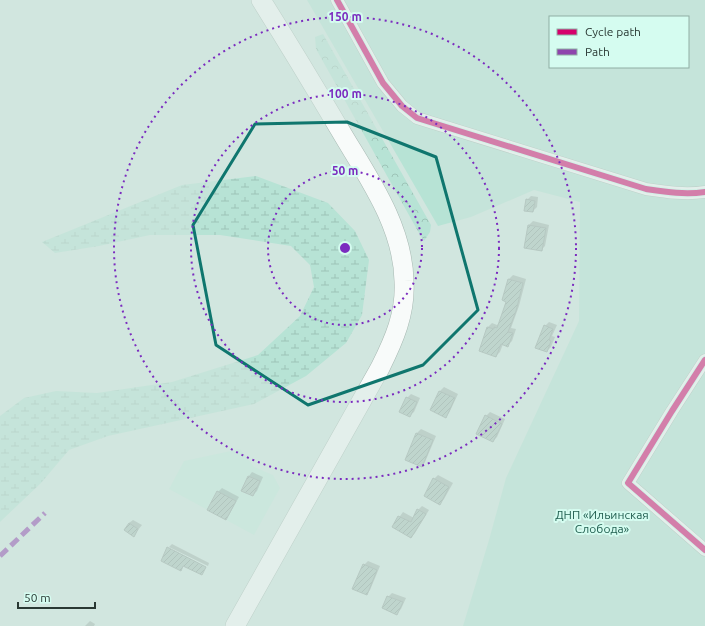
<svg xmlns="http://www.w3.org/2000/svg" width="705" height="626" viewBox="0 0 705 626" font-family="Ubuntu,sans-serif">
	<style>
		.built { fill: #c4e8dc }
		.forest { fill: url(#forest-crowns) }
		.wetland { fill: url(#wetland-marsh) }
		.green { fill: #b7e3d5; fill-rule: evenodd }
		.shadow { fill: #0003 }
		.building { fill: url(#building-hatch); stroke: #96a6a1 }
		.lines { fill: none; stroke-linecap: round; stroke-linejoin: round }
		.minor-casing { stroke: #a7b8b2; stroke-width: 13 }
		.primary-casing { stroke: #a7b8b2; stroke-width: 20 }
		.minor { stroke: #f8fbfa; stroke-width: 12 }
		.primary { stroke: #f8fbfa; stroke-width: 19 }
		.quiet { stroke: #8e44ad; stroke-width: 5; stroke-dasharray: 10 5; stroke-linecap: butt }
		.cycleway-casing { stroke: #d5fcf0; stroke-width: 8 }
		.cycleway { stroke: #d6006c; stroke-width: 6 }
		.marked { fill: none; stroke: #0f766e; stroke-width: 3; stroke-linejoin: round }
		.ring { fill: none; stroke: #7b2cbf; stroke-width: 2; stroke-dasharray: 2 4 }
		.labels { text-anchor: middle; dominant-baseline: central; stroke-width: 4; stroke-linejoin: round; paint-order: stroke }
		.park-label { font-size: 12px; fill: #1f5d4e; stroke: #d5fcf0 }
		.centre { fill: #7b2cbf; stroke: #d5fcf0; stroke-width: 2 }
		.ring-label { font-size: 12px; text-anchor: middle; font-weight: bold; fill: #7b2cbf; stroke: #d5fcf0; stroke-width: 4; stroke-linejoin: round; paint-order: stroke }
	</style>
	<defs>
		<pattern id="forest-crowns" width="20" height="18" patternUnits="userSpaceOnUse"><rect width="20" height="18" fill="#b7e3d5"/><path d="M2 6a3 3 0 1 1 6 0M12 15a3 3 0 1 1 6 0" fill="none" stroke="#9dc4b7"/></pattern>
		<pattern id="wetland-marsh" width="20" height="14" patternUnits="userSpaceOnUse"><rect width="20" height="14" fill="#b7e3d5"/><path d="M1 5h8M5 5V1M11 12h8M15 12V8" fill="none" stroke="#9dc4b7"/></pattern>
		<pattern id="building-hatch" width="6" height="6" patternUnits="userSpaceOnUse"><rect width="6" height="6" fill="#a8c1b9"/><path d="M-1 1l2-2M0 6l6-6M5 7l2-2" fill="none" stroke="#899e97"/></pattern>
	</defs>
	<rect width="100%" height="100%" fill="#d1e6df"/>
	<path class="built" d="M 240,449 L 254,467 L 273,475 L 280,488 L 254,535 L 169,489 L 184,461 Z"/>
	<path class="forest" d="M 323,34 L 431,225 L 430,232 L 424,241 L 419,233 L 316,49 L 315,37 Z"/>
	<path class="wetland" d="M 256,176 L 328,203 L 355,231 L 369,260 L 362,315 L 346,343 L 306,376 L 254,404 L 108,436 L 69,450 L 41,483 L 0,522 L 0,416 L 24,398 L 56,391 L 97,393 L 172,382 L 258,355 L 300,316 L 314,287 L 310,265 L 291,246 L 220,235 L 150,235 L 99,246 L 55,253 L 42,242 L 182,185 Z"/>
	<path class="green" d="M 307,0 L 705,0 L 705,626 L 463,626 L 489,540 L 506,478 L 579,321 L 580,202 L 534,190 L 471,217 L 438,226 ZM 550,17 L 688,17 L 688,67 L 550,67 Z"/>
	<g class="shadow">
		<path d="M 531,196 L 538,197 L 537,207 L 533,211 L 527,200 Z"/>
		<path d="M 533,221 L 549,225 L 545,246 L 541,250 L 529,225 Z"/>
		<path d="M 513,275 L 526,279 L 519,306 L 511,328 L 516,329 L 512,341 L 508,345 L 503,344 L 500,352 L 496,356 L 480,350 L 488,327 L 492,323 L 497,325 L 499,323 L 508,301 L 509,279 Z"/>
		<path d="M 549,322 L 557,325 L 552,336 L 555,337 L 551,347 L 547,351 L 545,326 Z"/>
		<path d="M 444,387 L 458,394 L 449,413 L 445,417 L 431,410 L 440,391 Z"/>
		<path d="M 411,394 L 420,398 L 414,412 L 410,415 L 407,398 Z"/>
		<path d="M 490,412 L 505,419 L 497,437 L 493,441 L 486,416 Z"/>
		<path d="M 421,429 L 436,436 L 425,462 L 422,466 L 406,460 L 417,433 Z"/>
		<path d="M 252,472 L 263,477 L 257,491 L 253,495 L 249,476 Z"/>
		<path d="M 438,475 L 453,483 L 444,499 L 440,503 L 434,479 Z"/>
		<path d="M 222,488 L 239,497 L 229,515 L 225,519 L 218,492 Z"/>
		<path d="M 422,506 L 429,510 L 415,533 L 411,537 L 393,526 L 403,512 L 414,518 L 418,510 Z"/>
		<path d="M 133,520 L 142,525 L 134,535 L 129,523 Z"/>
		<path d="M 172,544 L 209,563 L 208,566 L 169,547 Z"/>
		<path d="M 368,561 L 380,566 L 370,590 L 366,594 L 364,565 Z"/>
		<path d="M 392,593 L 406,598 L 401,609 L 397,613 L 388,597 Z"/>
		<path d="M 90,621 L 95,624 L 94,626 L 85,626 Z"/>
	</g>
	<g class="building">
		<path d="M 526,199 L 535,201 L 533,212 L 524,211 Z"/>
		<path d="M 528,225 L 546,228 L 542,251 L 524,248 Z"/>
		<path d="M 508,279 L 523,283 L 516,311 L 508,332 L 513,333 L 508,347 L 501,344 L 496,357 L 479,351 L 487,327 L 494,329 L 494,327 L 497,328 L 506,302 L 502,300 Z"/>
		<path d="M 544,325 L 553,329 L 549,340 L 551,341 L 547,352 L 535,348 Z"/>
		<path d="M 439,391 L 455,398 L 446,418 L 430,410 Z"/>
		<path d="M 406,397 L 417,402 L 410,417 L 399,412 Z"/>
		<path d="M 485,415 L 502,424 L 493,442 L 476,434 Z"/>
		<path d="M 416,433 L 433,440 L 422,467 L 405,460 Z"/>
		<path d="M 248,476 L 260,481 L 253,496 L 241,491 Z"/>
		<path d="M 433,478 L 449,487 L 440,505 L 424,496 Z"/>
		<path d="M 217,491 L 236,501 L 226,520 L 207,510 Z"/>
		<path d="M 417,509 L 426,514 L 411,538 L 392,527 L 398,516 L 411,522 Z"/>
		<path d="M 129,523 L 138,529 L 134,537 L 124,530 Z"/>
		<path d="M 167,547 L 206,567 L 202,575 L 183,566 L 181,571 L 161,561 Z"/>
		<path d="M 363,564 L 377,570 L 367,595 L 352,589 Z"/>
		<path d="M 387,596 L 403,602 L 397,615 L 382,608 Z"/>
	</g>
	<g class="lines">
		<g class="minor-casing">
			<g id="minor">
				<path d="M 337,0 L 383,83 L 402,106 L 417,118 L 646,189 C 666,192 685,195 705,192"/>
				<path d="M 705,360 L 672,411 L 628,483 L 705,550"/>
			</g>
		</g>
		<g class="primary-casing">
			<path id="primary" d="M 235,626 L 380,368 C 394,340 406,313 404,281 C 403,225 367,176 340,130 C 314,86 288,43 261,0"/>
		</g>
		<use href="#minor" class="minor"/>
		<use href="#primary" class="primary"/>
		<path class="quiet" d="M 0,556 L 45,513"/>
		<g class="cycleway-casing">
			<g id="cycleway">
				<path d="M 337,0 L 383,83 L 402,106 L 417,118 L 646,189 C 666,192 685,195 705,192"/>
				<path d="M 705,360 L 672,411 L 628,483 L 705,550"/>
			</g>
		</g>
		<use href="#cycleway" class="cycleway"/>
	</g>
	<path d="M0 0H705V626H0ZM 347,122 L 436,157 L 478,310 L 423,365 L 308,405 L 216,345 L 193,225 L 255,124 Z" fill="#d1e6df" fill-opacity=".55" fill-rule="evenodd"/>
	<path class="marked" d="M 347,122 L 436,157 L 478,310 L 423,365 L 308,405 L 216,345 L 193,225 L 255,124 Z"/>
	<g class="ring">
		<circle cx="345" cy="248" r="77"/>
		<circle cx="345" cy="248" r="154"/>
		<circle cx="345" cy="248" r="231"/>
	</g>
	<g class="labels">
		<g class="park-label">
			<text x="602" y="514">ДНП «Ильинская<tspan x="602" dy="14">Слобода»</tspan></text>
		</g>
	</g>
	<circle cx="345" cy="248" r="6" class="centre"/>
	<g class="ring-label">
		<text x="345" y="21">150 m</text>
		<text x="345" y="98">100 m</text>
		<text x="345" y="175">50 m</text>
	</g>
	<rect x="549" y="16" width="140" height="52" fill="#d5fcf0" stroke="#90aea4"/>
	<rect x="557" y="29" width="20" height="6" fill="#d6006c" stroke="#90aea4"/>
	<text x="585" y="36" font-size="12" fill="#293833">Cycle path</text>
	<rect x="557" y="49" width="20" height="6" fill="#8e44ad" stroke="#90aea4"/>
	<text x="585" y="56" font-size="12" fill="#293833">Path</text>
	<path d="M18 602v6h77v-6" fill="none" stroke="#293833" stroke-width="2"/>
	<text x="24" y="602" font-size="12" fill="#293833" stroke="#d5fcf0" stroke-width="3" paint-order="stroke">50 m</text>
</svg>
